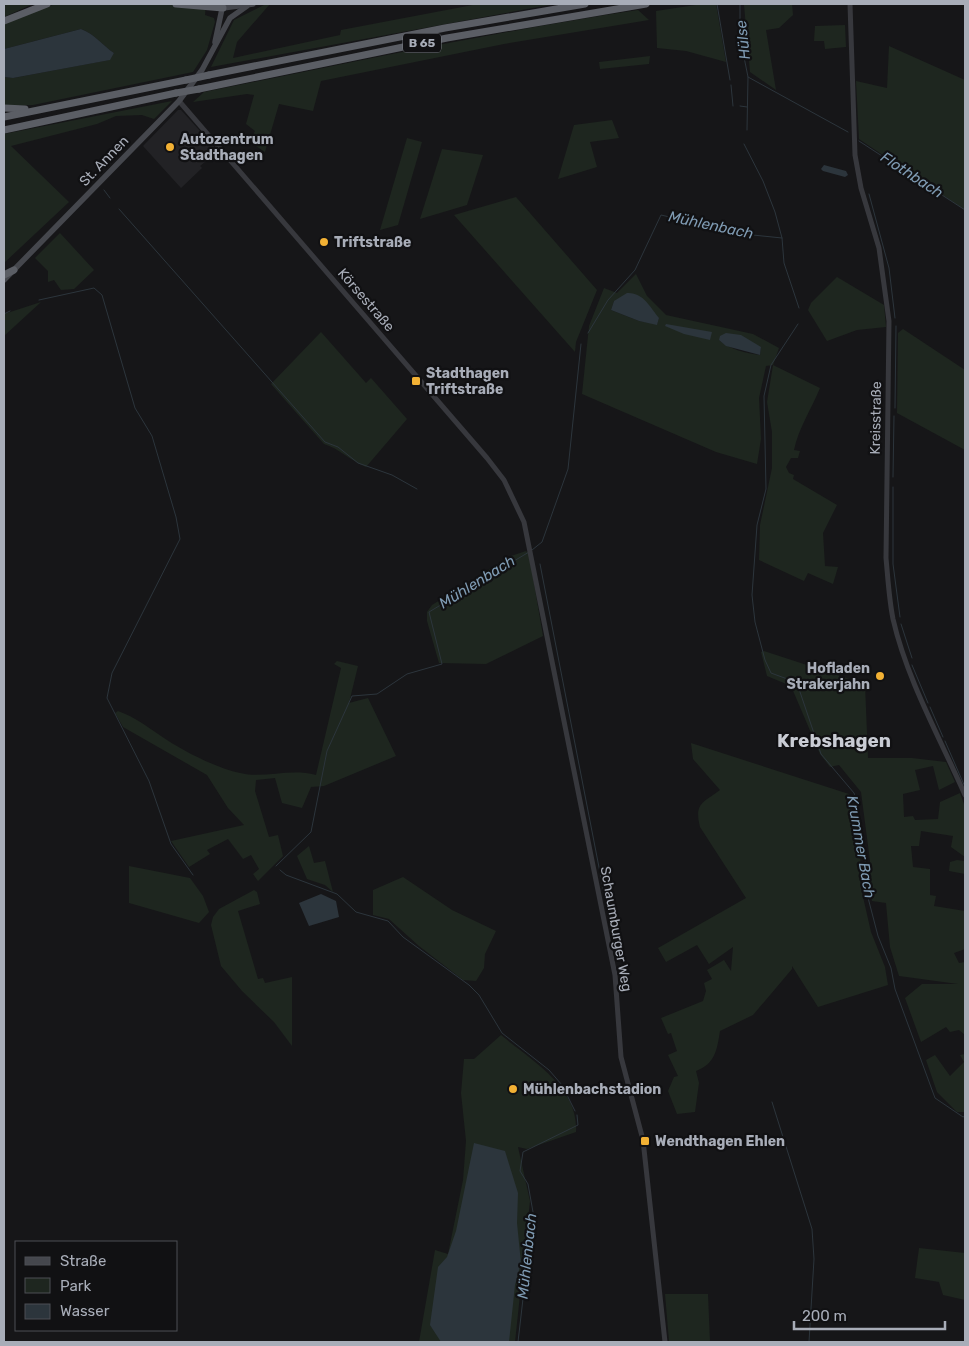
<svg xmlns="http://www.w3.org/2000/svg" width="969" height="1346" viewBox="0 0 969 1346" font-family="Rubik,sans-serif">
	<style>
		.built { fill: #222225 }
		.green { fill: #1e261f; fill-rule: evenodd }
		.water { fill: #2c353c }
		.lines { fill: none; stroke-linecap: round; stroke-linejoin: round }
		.stream { stroke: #2c353c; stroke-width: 1 }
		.tertiary { stroke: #37383d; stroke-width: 5 }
		.secondary { stroke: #45474d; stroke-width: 5.5 }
		.trunk { stroke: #5b5e65; stroke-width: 7 }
		.trunk-bridge { stroke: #5b5e65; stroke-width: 7 }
		.poi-dot { fill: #f2b134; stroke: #111113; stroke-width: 2 }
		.labels { text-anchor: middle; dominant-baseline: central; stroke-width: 4.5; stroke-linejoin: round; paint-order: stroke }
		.shield { fill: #111113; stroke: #7b7e86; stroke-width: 1 }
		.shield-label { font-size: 12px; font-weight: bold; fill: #a8adb8 }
		.poi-label { font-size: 14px; font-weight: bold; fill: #a8adb8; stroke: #111113; text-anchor: start }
		.street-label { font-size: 14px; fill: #a8adb8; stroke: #111113 }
		.water-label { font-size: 15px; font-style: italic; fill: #7f9bb3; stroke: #111113 }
		.district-label { font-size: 19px; font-weight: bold; fill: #c9ccd4; stroke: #111113 }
	</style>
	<rect width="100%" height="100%" fill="#161618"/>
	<path class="built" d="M 178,110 L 181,110 L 218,151 L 200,166 L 202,168 L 181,188 L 143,146 Z"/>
	<g class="green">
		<path d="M 4,4 L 33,4 L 4,17 Z"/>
		<path d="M 56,4 L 206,4 L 205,15 L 214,18 L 215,22 L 207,50 L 193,72 L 33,105 L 4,106 L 4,77 L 13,78 L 109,60 L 114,53 C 102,45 95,34 81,29 L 4,49 L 4,24 L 30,11 Z"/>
		<path d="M 266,4 L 270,4 L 237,42 L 233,58 L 340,35 L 341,30 L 478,4 L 555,4 L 211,67 L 234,20 Z"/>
		<path d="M 702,4 L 716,4 L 726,62 L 686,51 L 657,48 L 656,11 Z"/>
		<path d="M 792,4 L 793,15 L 779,28 L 766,30 L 776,90 L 750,72 L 744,5 Z"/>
		<path d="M 638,10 L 649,20 L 504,44 L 321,81 L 313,111 L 279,104 L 265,152 L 253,144 L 255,140 L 252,137 L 255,131 L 246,124 L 254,95 L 247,94 L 193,102 L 204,92 C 349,63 493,32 638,10 Z"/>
		<path d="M 845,25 L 846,47 L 825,49 L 824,41 L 814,41 L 815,26 Z"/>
		<path d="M 889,46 L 965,80 L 965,210 L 859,139 L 856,81 L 887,88 Z"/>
		<path d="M 650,56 L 649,64 L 600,69 L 599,62 Z"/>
		<path d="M 172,101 L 154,119 L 142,115 L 116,116 L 97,124 L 11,146 L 69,202 L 4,263 L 4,134 Z"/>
		<path d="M 612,120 L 619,138 L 590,142 L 597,167 L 558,179 L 574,125 Z"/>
		<path d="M 407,138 L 422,142 L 398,225 L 380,230 Z"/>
		<path d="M 442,149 L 483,155 L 467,205 L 420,219 Z"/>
		<path d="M 516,197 L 597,290 L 576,342 L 575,352 L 454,215 Z"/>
		<path d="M 60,233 L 94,270 L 74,289 L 61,290 L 54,280 L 48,282 L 48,271 L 35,258 Z"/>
		<path d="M 636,274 L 647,296 L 666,315 L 753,334 L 779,348 L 773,365 L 820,388 C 812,408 798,429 794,450 L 800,451 L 798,458 L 791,458 L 786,467 L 789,473 L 794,475 L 793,479 L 837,505 L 823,533 L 825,566 L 838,567 L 833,584 L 808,573 L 804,581 L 759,560 L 760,525 L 772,468 L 772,432 L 767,402 L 773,365 L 766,366 L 759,398 L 761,439 L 757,464 L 716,452 L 582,394 L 589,326 L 604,288 L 617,293 ZM 614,301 L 659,318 L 657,324 L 639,321 L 611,310 ZM 719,340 L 761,347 L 760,355 C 746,353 730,350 719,340 Z"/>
		<path d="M 837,277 L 884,305 L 886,327 L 857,330 L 827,341 L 808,310 L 811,303 Z"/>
		<path d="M 41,302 L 4,336 L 4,314 Z"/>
		<path d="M 903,329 L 965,370 L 965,450 L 897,413 L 898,333 Z"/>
		<path d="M 321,332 L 366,383 L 371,378 L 407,419 L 366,467 C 351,461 340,449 324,444 L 271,384 Z"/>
		<path d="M 526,551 L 529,554 L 543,636 L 486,664 L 439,663 L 427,621 L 427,612 L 432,605 L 511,556 Z"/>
		<path d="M 764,651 L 865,684 L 868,758 L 912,758 L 946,762 L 955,782 L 939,790 L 933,766 L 915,770 L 920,790 L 903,794 L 904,817 L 913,816 L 915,820 L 938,819 L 940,802 L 960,793 L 965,807 L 965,857 L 951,847 L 953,836 L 921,831 L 919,846 L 911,846 L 913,867 L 930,869 L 930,895 L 936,896 L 934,906 L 965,911 L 965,949 L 954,953 L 959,963 L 965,962 L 965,1035 L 959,1030 L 950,1032 L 946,1027 L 921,1042 L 905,998 L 922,984 L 958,984 L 899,976 L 890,947 L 886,903 L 872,901 L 869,889 L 870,861 L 861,792 L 839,765 L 830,767 L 820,754 L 791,686 L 767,676 L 761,652 Z"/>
		<path d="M 337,661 L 358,666 L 349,703 L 368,698 L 396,756 L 324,786 L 311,787 L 302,808 L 282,803 L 275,778 L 256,780 L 255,791 L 269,837 L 278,835 L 283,856 L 258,881 L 253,874 L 259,869 L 251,855 L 243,859 L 228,839 L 207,850 L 210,854 L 189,867 L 171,841 L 244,825 L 228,808 L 207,775 L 123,727 L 115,713 L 118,711 C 135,717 146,726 161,736 C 181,750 216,768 240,773 C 264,779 289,768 316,775 L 341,668 L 334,664 Z"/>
		<path d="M 691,743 L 849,794 L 855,805 L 856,828 L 860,849 L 861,888 L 871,932 L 885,967 L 888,985 L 818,1007 L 792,966 L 792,969 L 753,1015 L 720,1031 C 717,1050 715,1064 696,1071 L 699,1083 L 695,1112 L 677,1114 L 668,1091 L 674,1077 L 678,1076 L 668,1055 L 677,1051 L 671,1033 L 668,1034 L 661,1018 L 703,1001 L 706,991 L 704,983 L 712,979 L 707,970 L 724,960 L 731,971 L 733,947 L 709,964 L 697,945 L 666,962 L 658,948 L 746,898 L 700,827 C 694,803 703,803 720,790 L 693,759 Z"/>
		<path d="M 309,846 L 314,863 L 325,861 L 333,892 L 325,885 L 307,879 L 297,856 Z"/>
		<path d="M 957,860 L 965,861 L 965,874 L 949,871 L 950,862 Z"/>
		<path d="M 129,866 L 190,878 L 203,896 L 209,912 L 199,923 L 129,903 Z"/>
		<path d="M 403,877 L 452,910 L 496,931 L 485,954 L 484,968 L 476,981 L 463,980 L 419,946 L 389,919 L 373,915 L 373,890 Z"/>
		<path d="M 254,890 L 257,892 L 260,904 L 238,911 L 258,979 L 263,978 L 265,983 L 292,977 L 292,1046 L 274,1022 L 242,991 L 221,966 L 211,925 L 213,917 L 219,909 Z"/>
		<path d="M 501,1035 C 532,1061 579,1087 576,1132 L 527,1149 L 518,1147 L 530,1201 L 515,1342 L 419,1342 L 435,1250 L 448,1254 L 463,1180 L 466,1141 L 461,1093 L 464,1059 L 474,1059 Z"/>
		<path d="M 965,1054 L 965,1112 L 957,1112 L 937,1092 L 926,1060 L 935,1055 L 950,1076 L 964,1062 L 960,1055 Z"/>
		<path d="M 919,1248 L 965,1253 L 965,1300 L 943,1295 L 939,1282 L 915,1278 Z"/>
		<path d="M 665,1294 L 708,1294 L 710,1342 L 669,1341 Z"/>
	</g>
	<g class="water">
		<path d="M 81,29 C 95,34 102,45 114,53 L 110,60 L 13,78 L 4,77 L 4,49 Z"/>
		<path d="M 824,165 L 846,171 L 848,175 L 845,177 L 823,171 L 821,169 Z"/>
		<path d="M 627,293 C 643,292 650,307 659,318 L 657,325 L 639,321 L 611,310 L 614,301 Z"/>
		<path d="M 666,324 L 712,332 L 710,340 L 684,334 L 665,326 Z"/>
		<path d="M 726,333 L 741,335 L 761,347 L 760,355 L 726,346 L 719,340 L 720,336 Z"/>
		<path d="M 321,894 L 336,901 L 339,917 L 309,926 L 299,903 Z"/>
		<path d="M 474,1143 L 505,1151 L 518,1193 L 517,1223 L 521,1263 L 515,1285 L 509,1342 L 441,1342 L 430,1325 L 438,1267 L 447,1257 L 456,1231 Z"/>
	</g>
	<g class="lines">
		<g class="stream">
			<path d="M 717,4 L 730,80"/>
			<path d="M 740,4 L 740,37 L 748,77 L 747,130"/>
			<path d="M 748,77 L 848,132"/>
			<path d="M 731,85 L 733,106"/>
			<path d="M 740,106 L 747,107"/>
			<path d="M 859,141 L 965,210"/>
			<path d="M 744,144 L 763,181 L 775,212 L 782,238 L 784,263 L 799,308"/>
			<path d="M 104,190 L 110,198"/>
			<path d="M 869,194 L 889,268 L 895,318"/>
			<path d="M 119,209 L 325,442 L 338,447 L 358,463 L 392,475 L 417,489"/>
			<path d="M 39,300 L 94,288 L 102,295 L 135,408 L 152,436 L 176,517 L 180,539 L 112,673 L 107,698 L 149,781 L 171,844 L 193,875"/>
			<path d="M 4,314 L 10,311"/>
			<path d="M 798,324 L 771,365 L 764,396 L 766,489 L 757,525 L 752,595 L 755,622 L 765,660 L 771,673 L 790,680 L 799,689 L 821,754 L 854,793 L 858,804 L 859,827 L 865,855 L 866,890 L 878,936 L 891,968 L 895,989 L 935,1098 L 963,1117 L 965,1116"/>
			<path d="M 588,333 L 608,300 L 635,270 L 661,215 L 743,234 L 782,238"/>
			<path d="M 895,408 L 896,326"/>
			<path d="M 893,477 L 894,416"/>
			<path d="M 893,487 L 893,564 L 900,617"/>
			<path d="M 532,550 L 542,542 L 568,469 L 581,344"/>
			<path d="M 540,564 L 612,934"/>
			<path d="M 901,624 L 912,658"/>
			<path d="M 912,665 L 928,703"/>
			<path d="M 930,707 L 943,737"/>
			<path d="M 945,741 L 965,787"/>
			<path d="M 276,866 L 311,832 L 327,751 L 352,696 L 377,694 L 407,674 L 442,664 L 429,612 L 529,552"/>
			<path d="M 280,870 L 286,875 L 337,894 L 356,912 L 388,921 L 403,937 L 469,985 L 479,995 L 502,1033 L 549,1070 L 562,1085 L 575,1111"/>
			<path d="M 772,1102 L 812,1229 L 814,1259 L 809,1342"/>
			<path d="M 518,1342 L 533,1212 L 528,1184 L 520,1171 L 523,1152 L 578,1125 L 577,1115"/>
		</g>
		<g class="tertiary">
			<path d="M 850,4 L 855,155 L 861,188 L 879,248 L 889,321 L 886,558 C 888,579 889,599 893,619 C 907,680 940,738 965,795"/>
			<path d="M 179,101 L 487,458 L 504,480 L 524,522 L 615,975 L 621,1057 L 643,1140 L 665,1342"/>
		</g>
		<g class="secondary">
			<path d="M 223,8 L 253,4"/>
			<path d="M 215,42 L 223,4"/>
			<path d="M 4,280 L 179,101 L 202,70 L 230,18 L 247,6"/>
		</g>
		<g class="trunk">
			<path d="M 176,4 L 223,8"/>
			<path d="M 4,21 L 47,4"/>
			<path d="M 209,75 L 445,28 L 585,4"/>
			<path d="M 199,89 L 447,38 L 646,4"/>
			<path d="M 4,108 L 25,109"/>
			<path d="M 4,117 L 186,80"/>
			<path d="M 4,130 L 176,93"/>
			<path d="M 4,275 L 14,270"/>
		</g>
		<g class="trunk-bridge">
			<path d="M 186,80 L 209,75"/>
			<path d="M 176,93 L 199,89"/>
		</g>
	</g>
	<g class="poi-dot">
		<circle cx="170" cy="147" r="5"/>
		<circle cx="324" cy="242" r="5"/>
		<rect x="411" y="376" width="10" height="10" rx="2.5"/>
		<circle cx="880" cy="676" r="5"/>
		<circle cx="513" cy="1089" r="5"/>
		<rect x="640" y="1136" width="10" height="10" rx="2.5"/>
	</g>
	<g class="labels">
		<rect class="shield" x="403" y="33.5" width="38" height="19" rx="4"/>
		<g class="shield-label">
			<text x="422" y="43">B 65</text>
		</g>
		<g class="poi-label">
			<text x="180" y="139">Autozentrum<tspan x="180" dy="16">Stadthagen</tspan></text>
			<text x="334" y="242">Triftstraße</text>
			<text x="426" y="373">Stadthagen<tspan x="426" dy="16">Triftstraße</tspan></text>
			<text x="870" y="668" text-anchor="end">Hofladen<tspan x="870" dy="16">Strakerjahn</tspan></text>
			<text x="523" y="1089">Mühlenbachstadion</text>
			<text x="655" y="1141">Wendthagen Ehlen</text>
		</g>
		<g class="street-label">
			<text transform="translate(104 161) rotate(-46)">St. Annen</text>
			<text transform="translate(366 300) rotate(49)">Körsestraße</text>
			<text transform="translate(876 418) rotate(-89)">Kreisstraße</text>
			<text transform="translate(616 929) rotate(80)">Schaumburger Weg</text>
		</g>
		<g class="water-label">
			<text transform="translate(743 40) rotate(-96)">Hülse</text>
			<text transform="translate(912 175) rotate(33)">Flothbach</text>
			<text transform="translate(711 225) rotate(12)">Mühlenbach</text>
			<text transform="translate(477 582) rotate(-32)">Mühlenbach</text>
			<text transform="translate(861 847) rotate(80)">Krummer Bach</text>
			<text transform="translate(527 1256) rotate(-84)">Mühlenbach</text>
		</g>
		<g class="district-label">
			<text x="834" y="740">Krebshagen</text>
		</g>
	</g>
	<rect width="969" height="1346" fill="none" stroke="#a8adb8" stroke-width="10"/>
	<rect x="15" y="1241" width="162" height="90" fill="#111113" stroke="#4d4f55"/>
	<rect x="25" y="1257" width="25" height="8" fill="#45474d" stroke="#4d4f55"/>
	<text x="60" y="1266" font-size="15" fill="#a8adb8">Straße</text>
	<rect x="25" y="1278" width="25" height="15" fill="#1e261f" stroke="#4d4f55"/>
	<text x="60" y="1291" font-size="15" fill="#a8adb8">Park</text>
	<rect x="25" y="1304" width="25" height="15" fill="#2c353c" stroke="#4d4f55"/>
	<text x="60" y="1316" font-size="15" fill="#a8adb8">Wasser</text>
	<path d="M794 1321v8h151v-8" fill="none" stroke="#a8adb8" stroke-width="2.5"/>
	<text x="802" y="1321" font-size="15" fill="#a8adb8" stroke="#111113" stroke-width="4" paint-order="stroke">200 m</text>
</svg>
